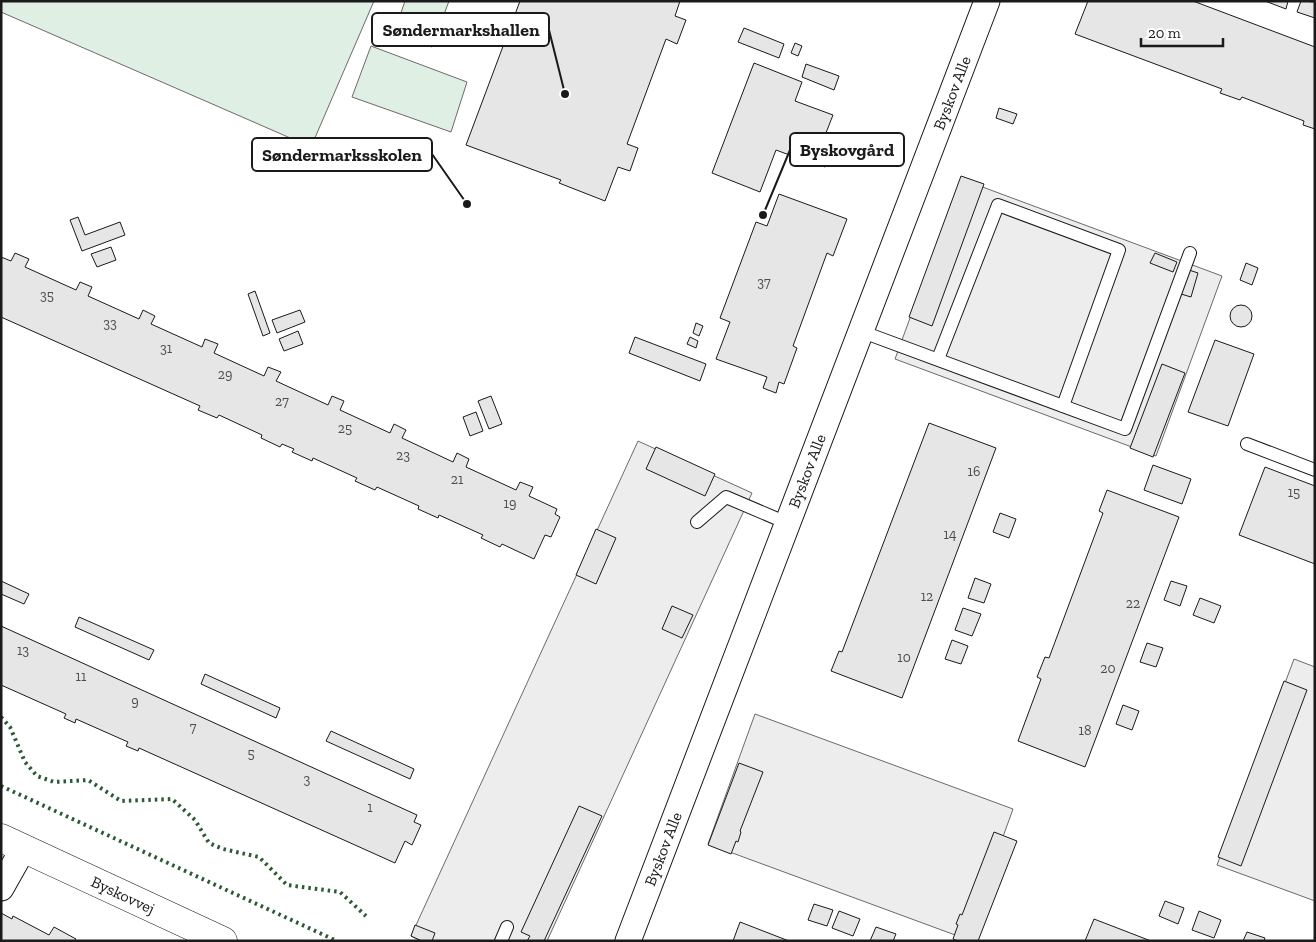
<svg xmlns="http://www.w3.org/2000/svg" width="1316" height="942" viewBox="0 0 1316 942" font-family="'Zilla Slab',serif">
	<style>
		.green { fill: #e0efe3; stroke: #6a6a6a }
		.parking { fill: #ededed; stroke: #6a6a6a }
		.building { fill: #e6e6e6; stroke: #1a1a1a }
		.lines { fill: none; stroke-linecap: round; stroke-linejoin: round }
		.service-casing { stroke: #1a1a1a; stroke-width: 14 }
		.minor-casing { stroke: #1a1a1a; stroke-width: 27 }
		.secondary-casing { stroke: #1a1a1a; stroke-width: 29 }
		.service { stroke: #fff; stroke-width: 12 }
		.minor { stroke: #fff; stroke-width: 25 }
		.secondary { stroke: #fff; stroke-width: 28 }
		.hedge { stroke: #2b5a34; stroke-width: 4; stroke-dasharray: 2.5 4; stroke-linecap: butt }
		.labels { text-anchor: middle; dominant-baseline: central; stroke-width: 4; stroke-linejoin: round; paint-order: stroke }
		.number-label { font-size: 14px; fill: #4d4d4d }
		.street-label { font-size: 16px; fill: #1a1a1a; stroke: #fff }
		.leader { fill: none; stroke: #1a1a1a; stroke-width: 2 }
		.callout-dot { fill: #1a1a1a; stroke: #fff; stroke-width: 2 }
		.callout { fill: #fff; stroke: #1a1a1a; stroke-width: 2 }
		.callout-label { font-size: 18px; text-anchor: middle; font-weight: bold; fill: #1a1a1a }
	</style>
	<rect width="100%" height="100%" fill="#fff"/>
	<g class="green">
		<path d="M 1,1 L 374,1 L 311,147 L 1,12 Z"/>
		<path d="M 405,1 L 449,1 L 432,47 L 394,33 Z"/>
		<path d="M 371,46 L 467,82 L 451,132 L 352,97 Z"/>
	</g>
	<g class="parking">
		<path d="M 961,179 L 1222,276 L 1156,456 L 895,359 Z"/>
		<path d="M 638,441 L 752,493 L 547,941 L 421,941 L 411,936 Z"/>
		<path d="M 1294,659 L 1315,667 L 1315,901 L 1217,865 Z"/>
		<path d="M 755,714 L 1013,809 L 966,939 L 708,844 Z"/>
	</g>
	<g class="building">
		<path d="M 520,1 L 680,1 L 675,16 L 686,20 L 677,44 L 666,39 L 627,144 L 638,148 L 630,171 L 618,167 L 605,201 L 559,183 L 561,180 L 466,145 Z"/>
		<path d="M 1088,1 L 1193,1 L 1315,47 L 1315,129 L 1303,125 L 1304,121 L 1242,97 L 1240,100 L 1220,93 L 1222,89 L 1075,34 Z"/>
		<path d="M 1265,1 L 1288,1 L 1286,9 Z"/>
		<path d="M 1301,1 L 1315,2 L 1315,18 L 1297,12 Z"/>
		<path d="M 744,28 L 784,44 L 779,58 L 738,42 Z"/>
		<path d="M 795,43 L 802,46 L 798,56 L 791,53 Z"/>
		<path d="M 754,63 L 802,82 L 795,101 L 833,115 L 822,143 L 832,148 L 825,167 L 814,163 L 814,164 L 776,150 L 760,192 L 712,173 Z"/>
		<path d="M 806,64 L 839,76 L 834,90 L 802,77 Z"/>
		<path d="M 999,108 L 1017,114 L 1013,124 L 996,118 Z"/>
		<path d="M 961,176 L 984,184 L 932,326 L 909,317 Z"/>
		<path d="M 779,194 L 847,219 L 833,256 L 827,253 L 793,346 L 797,348 L 784,384 L 779,382 L 776,393 L 763,388 L 767,377 L 716,359 L 730,322 L 720,318 L 756,222 L 767,226 Z"/>
		<path d="M 78,217 L 85,235 L 120,222 L 125,235 L 82,251 L 70,220 Z"/>
		<path d="M 111,247 L 116,260 L 97,267 L 91,254 Z"/>
		<path d="M 15,253 L 29,259 L 25,267 L 76,290 L 80,282 L 92,287 L 88,296 L 139,319 L 143,310 L 155,316 L 151,324 L 202,347 L 205,339 L 218,344 L 214,353 L 264,376 L 268,367 L 281,372 L 276,381 L 328,405 L 332,396 L 344,401 L 340,410 L 390,433 L 394,424 L 406,430 L 402,438 L 453,462 L 457,453 L 469,459 L 466,467 L 516,490 L 520,482 L 533,487 L 529,496 L 557,509 L 555,514 L 560,517 L 551,537 L 545,535 L 534,559 L 502,544 L 500,547 L 481,538 L 483,535 L 439,515 L 438,518 L 418,509 L 419,506 L 377,487 L 375,490 L 355,481 L 357,478 L 313,458 L 312,461 L 292,452 L 294,449 L 282,444 L 280,447 L 261,438 L 262,435 L 219,415 L 217,418 L 198,410 L 200,406 L 1,317 L 1,257 L 11,261 Z"/>
		<path d="M 1155,253 L 1177,262 L 1173,272 L 1150,263 Z"/>
		<path d="M 1246,263 L 1258,268 L 1252,285 L 1240,280 Z"/>
		<path d="M 1189,270 L 1198,273 L 1191,297 L 1181,294 Z"/>
		<path d="M 255,291 L 270,333 L 263,336 L 248,294 Z"/>
		<circle cx="1241" cy="316" r="11"/>
		<path d="M 300,310 L 305,322 L 277,333 L 272,320 Z"/>
		<path d="M 696,323 L 703,326 L 699,336 L 693,333 Z"/>
		<path d="M 298,331 L 303,344 L 284,351 L 279,339 Z"/>
		<path d="M 635,337 L 706,364 L 700,381 L 629,353 Z"/>
		<path d="M 690,337 L 698,341 L 696,348 L 687,344 Z"/>
		<path d="M 1215,340 L 1254,354 L 1228,426 L 1188,412 Z"/>
		<path d="M 1162,364 L 1185,373 L 1153,457 L 1130,448 Z"/>
		<path d="M 491,396 L 502,424 L 489,429 L 478,401 Z"/>
		<path d="M 476,412 L 483,431 L 470,436 L 463,417 Z"/>
		<path d="M 929,423 L 996,448 L 902,698 L 831,671 L 839,651 L 842,652 Z"/>
		<path d="M 656,447 L 715,474 L 705,496 L 646,469 Z"/>
		<path d="M 1153,465 L 1191,479 L 1182,504 L 1144,490 Z"/>
		<path d="M 1265,467 L 1315,486 L 1315,564 L 1239,535 Z"/>
		<path d="M 1107,490 L 1179,517 L 1085,767 L 1018,741 L 1041,679 L 1037,677 L 1045,657 L 1049,658 L 1103,513 L 1099,511 Z"/>
		<path d="M 1000,513 L 1016,519 L 1009,538 L 993,532 Z"/>
		<path d="M 596,529 L 616,538 L 596,584 L 576,575 Z"/>
		<path d="M 975,578 L 991,584 L 984,603 L 968,598 Z"/>
		<path d="M 1,581 L 29,594 L 24,604 L 1,594 Z"/>
		<path d="M 1171,581 L 1187,586 L 1180,606 L 1164,600 Z"/>
		<path d="M 1200,598 L 1221,606 L 1214,623 L 1193,615 Z"/>
		<path d="M 672,606 L 693,615 L 682,638 L 662,629 Z"/>
		<path d="M 963,608 L 981,614 L 972,636 L 955,630 Z"/>
		<path d="M 79,617 L 154,650 L 149,660 L 75,627 Z"/>
		<path d="M 1,626 L 417,815 L 414,822 L 421,825 L 412,845 L 405,841 L 395,863 L 139,748 L 138,751 L 126,746 L 128,742 L 76,719 L 75,723 L 64,718 L 66,714 L 1,685 Z"/>
		<path d="M 952,640 L 968,646 L 961,664 L 945,659 Z"/>
		<path d="M 1147,643 L 1163,648 L 1156,667 L 1140,662 Z"/>
		<path d="M 205,674 L 280,708 L 276,718 L 201,684 Z"/>
		<path d="M 1284,681 L 1307,690 L 1241,866 L 1218,857 Z"/>
		<path d="M 1123,705 L 1139,711 L 1132,730 L 1116,724 Z"/>
		<path d="M 331,731 L 414,769 L 410,779 L 326,741 Z"/>
		<path d="M 739,763 L 763,772 L 740,831 L 741,832 L 738,842 L 736,841 L 731,854 L 708,845 Z"/>
		<path d="M 579,806 L 602,816 L 544,941 L 527,941 L 530,936 L 521,932 Z"/>
		<path d="M 994,832 L 1017,841 L 978,941 L 958,941 L 953,939 L 958,925 L 956,924 L 960,914 L 962,915 Z"/>
		<path d="M 1165,901 L 1184,908 L 1178,924 L 1159,916 Z"/>
		<path d="M 814,904 L 833,910 L 827,926 L 808,920 Z"/>
		<path d="M 839,911 L 860,919 L 853,936 L 832,928 Z"/>
		<path d="M 1199,911 L 1221,920 L 1214,938 L 1192,930 Z"/>
		<path d="M 1,913 L 12,919 L 13,916 L 49,935 L 54,927 L 76,939 L 74,941 L 1,941 Z"/>
		<path d="M 1094,919 L 1151,941 L 1085,941 Z"/>
		<path d="M 740,922 L 789,941 L 733,941 Z"/>
		<path d="M 415,925 L 435,933 L 432,941 L 422,941 L 411,936 Z"/>
		<path d="M 876,927 L 896,934 L 893,941 L 870,941 Z"/>
		<path d="M 1247,932 L 1265,938 L 1264,941 L 1243,941 Z"/>
	</g>
	<g class="lines">
		<g class="service-casing">
			<g id="service">
				<path d="M 860,331 L 1125,429 L 1190,253"/>
				<path d="M 938,359 L 998,205 L 1119,250 L 1063,406"/>
				<path d="M 1247,444 L 1315,470"/>
				<path d="M 697,522 L 726,497 L 787,523"/>
				<path d="M 501,941 L 507,927"/>
			</g>
		</g>
		<g class="minor-casing">
			<g id="minor">
				<path d="M 1,888 L 23,849"/>
				<path d="M 628,941 L 987,1"/>
			</g>
		</g>
		<g class="secondary-casing">
			<path id="secondary" d="M 1,838 L 223,941"/>
		</g>
		<use href="#service" class="service"/>
		<use href="#minor" class="minor"/>
		<use href="#secondary" class="secondary"/>
		<g class="hedge">
			<path d="M 1,717 L 10,727 L 25,762 L 37,776 L 54,782 L 88,780 L 121,801 L 172,799 L 195,820 L 209,843 L 223,849 L 259,857 L 287,885 L 340,892 L 366,916"/>
			<path d="M 1,786 L 337,941"/>
		</g>
	</g>
	<g class="labels">
		<g class="number-label">
			<text x="764" y="282">37</text>
			<text x="47" y="295">35</text>
			<text x="110" y="323">33</text>
			<text x="166" y="348">31</text>
			<text x="225" y="374">29</text>
			<text x="282" y="401">27</text>
			<text x="345" y="428">25</text>
			<text x="403" y="455">23</text>
			<text x="974" y="471">16</text>
			<text x="457" y="479">21</text>
			<text x="1294" y="492">15</text>
			<text x="510" y="503">19</text>
			<text x="950" y="534">14</text>
			<text x="927" y="596">12</text>
			<text x="1133" y="603">22</text>
			<text x="23" y="650">13</text>
			<text x="904" y="657">10</text>
			<text x="1108" y="668">20</text>
			<text x="81" y="676">11</text>
			<text x="135" y="701">9</text>
			<text x="193" y="727">7</text>
			<text x="1085" y="730">18</text>
			<text x="251" y="753">5</text>
			<text x="307" y="779">3</text>
			<text x="370" y="807">1</text>
		</g>
		<g class="street-label">
			<text transform="translate(952 93) rotate(-69)">Byskov Alle</text>
			<text transform="translate(807 471) rotate(-69)">Byskov Alle</text>
			<text transform="translate(663 849) rotate(-69)">Byskov Alle</text>
			<text transform="translate(123 895) rotate(25)">Byskovvej</text>
		</g>
	</g>
	<path class="leader" d="M565 94L549 30M763 215L790 150M467 204L432 154"/>
	<g class="callout-dot">
		<circle cx="565" cy="94" r="5"/>
		<circle cx="763" cy="215" r="5"/>
		<circle cx="467" cy="204" r="5"/>
	</g>
	<g class="callout">
		<rect x="372" y="13" width="177" height="33" rx="5"/>
		<rect x="790" y="133" width="114" height="33" rx="5"/>
		<rect x="252" y="138" width="180" height="33" rx="5"/>
	</g>
	<g class="callout-label">
		<text x="461" y="36">Søndermarkshallen</text>
		<text x="847" y="156">Byskovgård</text>
		<text x="342" y="161">Søndermarksskolen</text>
	</g>
	<rect width="1316" height="942" fill="none" stroke="#1a1a1a" stroke-width="5"/>
	<path d="M1141 38v8h82v-8" fill="none" stroke="#1a1a1a" stroke-width="2.5"/>
	<text x="1148" y="38" font-size="15" fill="#1a1a1a" stroke="#ffffff" stroke-width="4" paint-order="stroke">20 m</text>
</svg>
